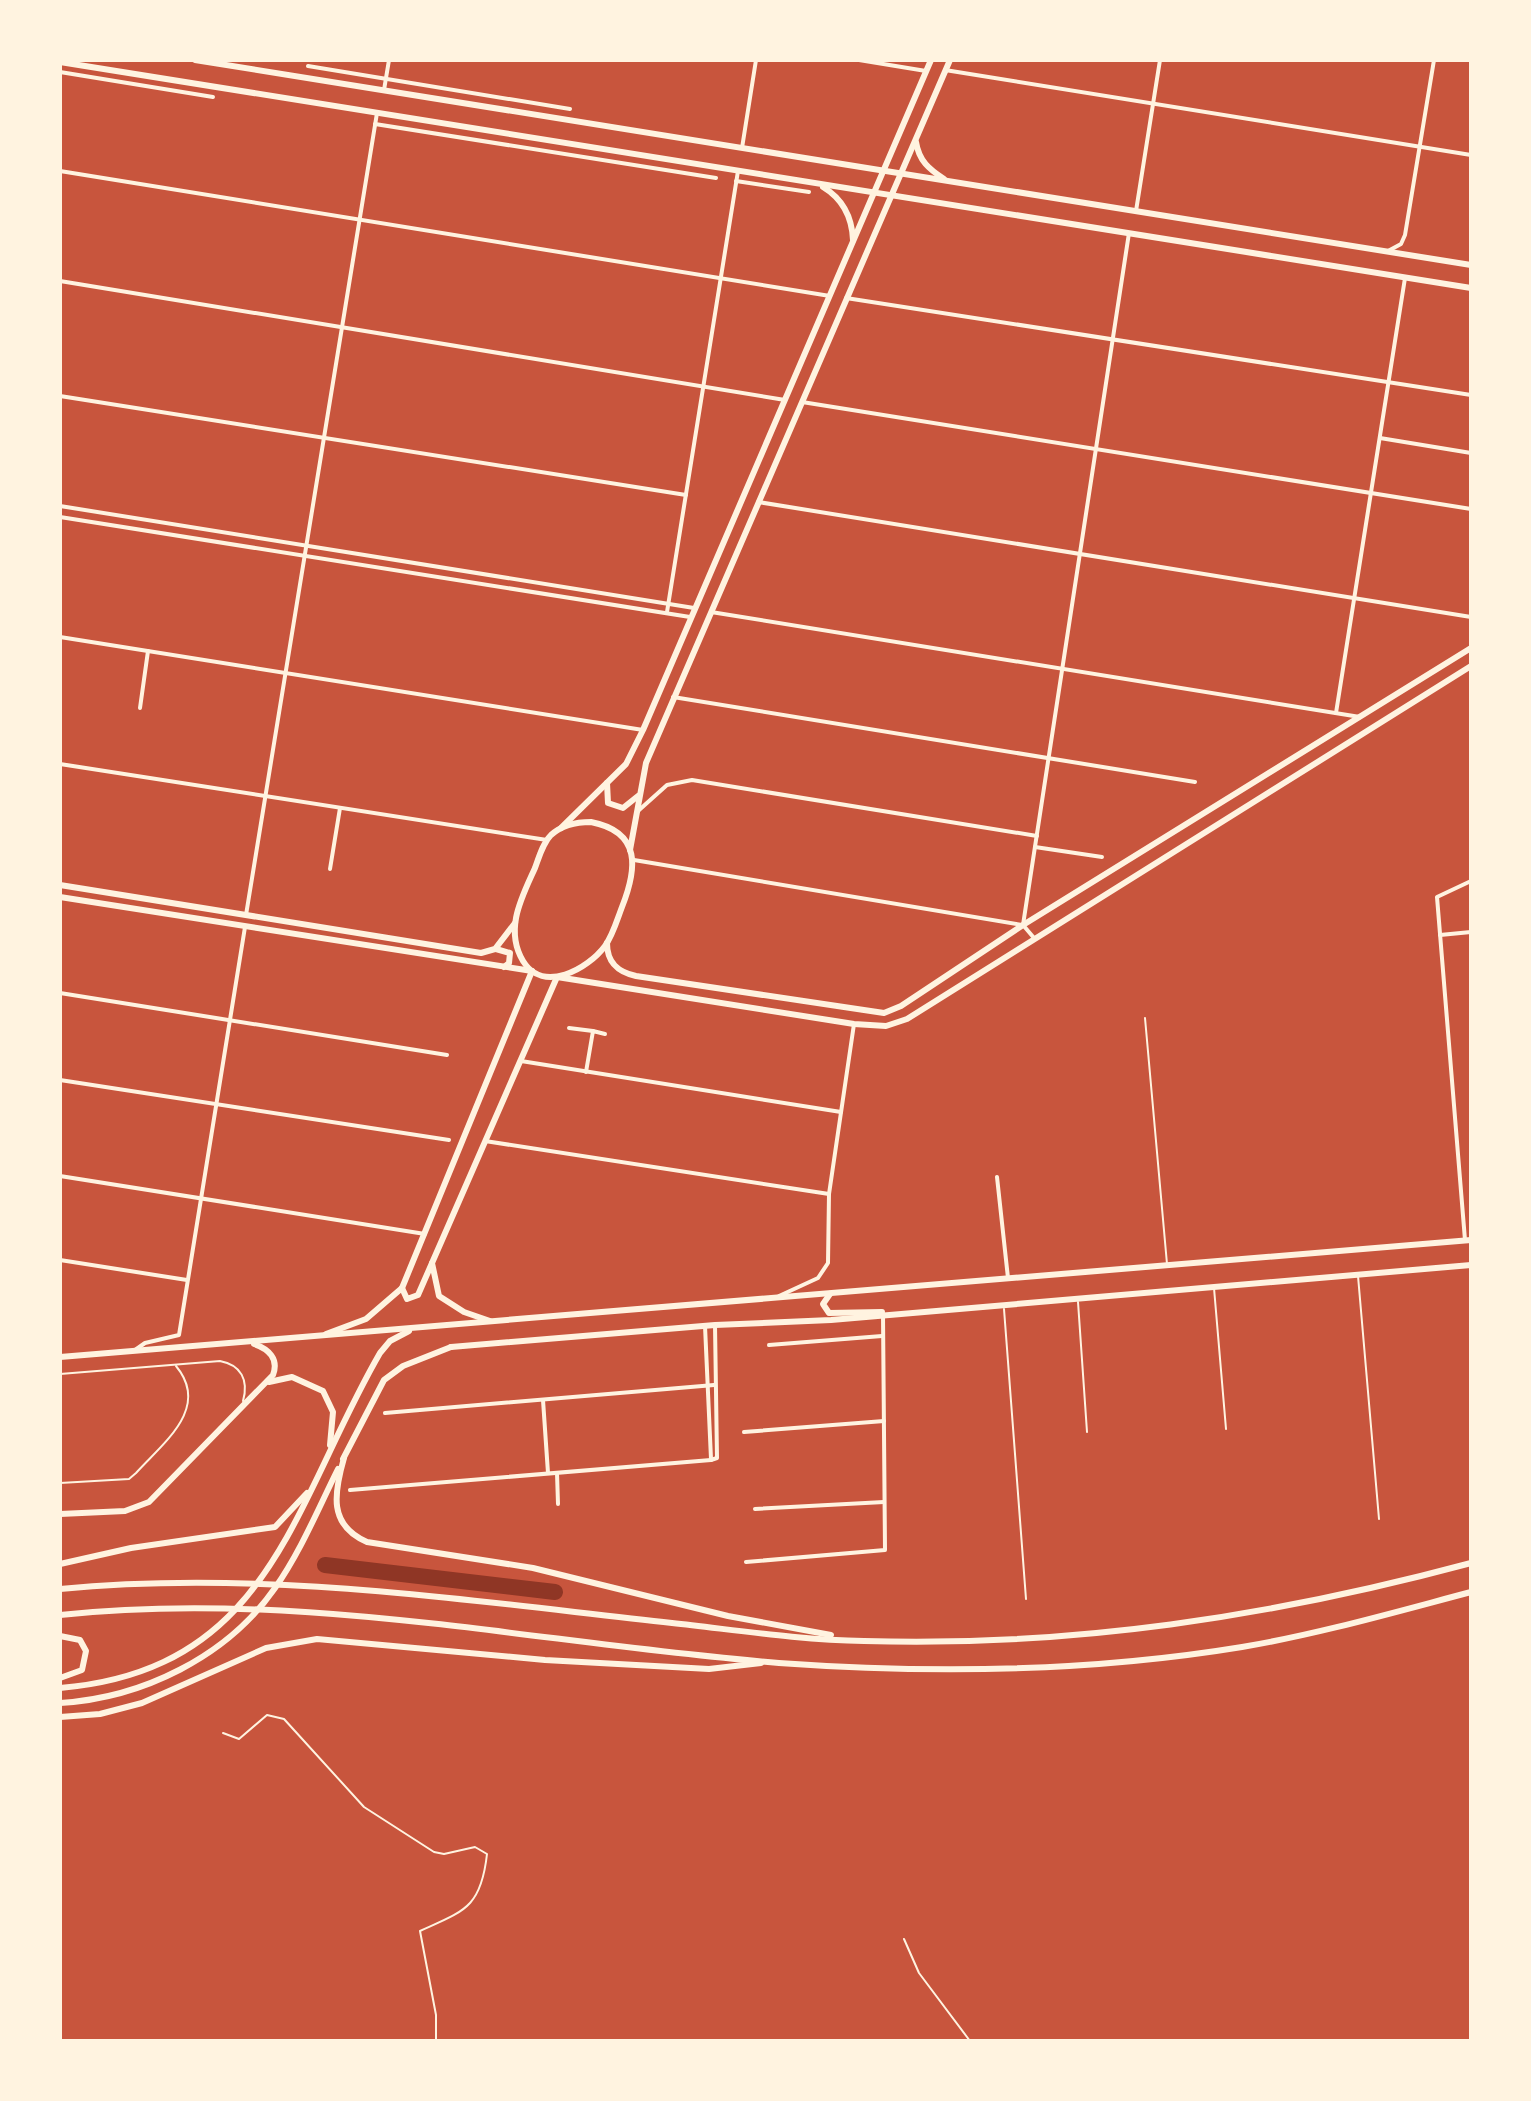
<svg xmlns="http://www.w3.org/2000/svg" width="1531" height="2101" viewBox="0 0 1531 2101" font-family="Signika,sans-serif">
	<style>
		.lines { fill: none; stroke-linecap: round; stroke-linejoin: round }
		.river { stroke: #8f3625; stroke-width: 16 }
		.service { stroke: #fff3e0; stroke-width: 2 }
		.minor { stroke: #fff3e0; stroke-width: 4 }
		.secondary { stroke: #fff3e0; stroke-width: 6 }
		.primary { stroke: #fff3e0; stroke-width: 6 }
		.trunk { stroke: #fff3e0; stroke-width: 6 }
	</style>
	<rect width="100%" height="100%" fill="#c8553d"/>
	<g class="lines">
		<path class="river" d="M 325,1565 L 555,1592"/>
		<g class="service">
			<path d="M 1145,1018 L 1167,1264"/>
			<path d="M 1358,1276 L 1379,1519"/>
			<path d="M 1214,1288 L 1226,1429"/>
			<path d="M 1078,1302 L 1087,1432"/>
			<path d="M 1004,1309 L 1026,1599"/>
			<path d="M 60,1374 L 220,1361 C 241,1365 249,1380 243,1401"/>
			<path d="M 60,1483 L 129,1479 L 136,1473 C 163,1443 211,1408 176,1366"/>
			<path d="M 223,1733 L 239,1739 L 267,1715 L 284,1719 L 364,1807 L 434,1852 L 444,1854 L 475,1847 L 487,1854 C 481,1908 464,1911 420,1931 L 436,2015 L 436,2041"/>
			<path d="M 904,1939 L 919,1973 L 970,2041"/>
		</g>
		<g class="minor">
			<path d="M 859,60 L 926,71"/>
			<path d="M 308,66 L 570,109"/>
			<path d="M 945,70 L 1471,155"/>
			<path d="M 60,72 L 213,97"/>
			<path d="M 384,90 L 389,60"/>
			<path d="M 375,124 L 716,178"/>
			<path d="M 742,148 L 756,60"/>
			<path d="M 60,171 L 830,296"/>
			<path d="M 736,181 L 809,192"/>
			<path d="M 1136,211 L 1160,60"/>
			<path d="M 1388,251 L 1401,244 L 1405,235 L 1434,60"/>
			<path d="M 60,281 L 785,400"/>
			<path d="M 846,298 L 1471,395"/>
			<path d="M 60,396 L 686,495"/>
			<path d="M 802,402 L 1471,509"/>
			<path d="M 1380,438 L 1471,453"/>
			<path d="M 758,502 L 1471,617"/>
			<path d="M 60,506 L 694,608"/>
			<path d="M 60,517 L 690,617"/>
			<path d="M 667,612 L 738,171"/>
			<path d="M 711,612 L 1360,717"/>
			<path d="M 60,637 L 643,730"/>
			<path d="M 673,697 L 1195,782"/>
			<path d="M 140,708 L 148,651"/>
			<path d="M 1336,713 L 1405,278"/>
			<path d="M 60,764 L 547,840"/>
			<path d="M 638,811 L 667,785 L 692,780 L 1037,836"/>
			<path d="M 1035,847 L 1102,857"/>
			<path d="M 634,860 L 1022,925"/>
			<path d="M 330,869 L 340,808"/>
			<path d="M 246,915 L 377,113"/>
			<path d="M 1023,925 L 1129,233"/>
			<path d="M 1023,925 L 1034,938"/>
			<path d="M 1440,935 L 1471,932"/>
			<path d="M 60,993 L 447,1055"/>
			<path d="M 569,1028 L 593,1031"/>
			<path d="M 521,1061 L 841,1112"/>
			<path d="M 586,1072 L 593,1031 L 605,1034"/>
			<path d="M 60,1080 L 449,1140"/>
			<path d="M 485,1141 L 829,1194"/>
			<path d="M 60,1176 L 425,1234"/>
			<path d="M 997,1177 L 1008,1278"/>
			<path d="M 1465,1240 L 1437,897 L 1471,881"/>
			<path d="M 60,1260 L 187,1280"/>
			<path d="M 779,1296 L 818,1278 L 828,1263 L 829,1194 L 854,1024"/>
			<path d="M 705,1326 L 711,1459"/>
			<path d="M 769,1345 L 882,1336"/>
			<path d="M 135,1350 L 145,1343 L 179,1335 L 245,927"/>
			<path d="M 543,1400 L 548,1473"/>
			<path d="M 385,1413 L 714,1385"/>
			<path d="M 744,1432 L 884,1421"/>
			<path d="M 711,1460 L 717,1458 L 715,1325"/>
			<path d="M 557,1473 L 558,1504"/>
			<path d="M 350,1490 L 711,1460"/>
			<path d="M 755,1509 L 884,1502"/>
			<path d="M 746,1562 L 885,1550 L 883,1315"/>
		</g>
		<g class="secondary">
			<path d="M 60,885 L 481,953 L 495,949 L 515,923"/>
			<path d="M 60,897 L 532,971"/>
			<path d="M 607,943 C 607,963 618,972 636,976 L 884,1013 L 901,1006 L 1023,925 L 1471,648"/>
			<path d="M 496,949 L 510,953 L 509,963 L 504,967"/>
			<path d="M 557,977 L 854,1024 L 886,1026 L 907,1019 L 1471,666"/>
		</g>
		<g class="primary">
			<path d="M 195,60 L 1471,265"/>
			<path d="M 60,62 L 1471,288"/>
			<path d="M 916,142 C 919,161 929,169 944,179"/>
			<path d="M 823,187 C 843,199 852,217 853,240"/>
			<path d="M 607,783 L 608,803 L 623,808 L 638,796"/>
			<path d="M 591,822 C 642,832 637,869 622,907 C 617,920 613,935 605,946 C 588,969 543,994 523,961 C 504,929 522,897 535,868 C 539,857 543,843 551,835 C 562,825 576,822 591,822 Z"/>
			<path d="M 561,828 L 626,764 L 643,730 L 931,60"/>
			<path d="M 630,850 L 646,763 L 950,60"/>
			<path d="M 402,1288 L 407,1299 L 418,1295 L 432,1263"/>
			<path d="M 830,1294 L 823,1304 L 829,1313 L 882,1312"/>
			<path d="M 490,1321 L 464,1312 L 439,1296 L 432,1263 L 557,977"/>
			<path d="M 326,1334 L 366,1319 L 402,1288 L 532,971"/>
			<path d="M 451,1347 L 715,1325 L 831,1320 L 1471,1265"/>
			<path d="M 60,1357 L 1471,1240"/>
			<path d="M 269,1382 L 292,1377 L 323,1391 L 333,1412 L 330,1445"/>
			<path d="M 60,1514 L 125,1511 L 149,1502 L 273,1375 C 279,1359 269,1349 254,1344"/>
		</g>
		<g class="trunk">
			<path d="M 344,1458 C 334,1493 328,1525 367,1542 L 533,1568 L 728,1616 L 831,1635"/>
			<path d="M 343,1459 L 384,1380 L 403,1366 L 451,1347"/>
			<path d="M 60,1564 L 131,1548 L 275,1527 L 307,1493"/>
			<path d="M 60,1589 C 265,1569 469,1601 672,1623 C 736,1630 800,1640 864,1641 C 1073,1647 1270,1617 1471,1563"/>
			<path d="M 60,1615 C 301,1589 539,1644 779,1663 C 932,1674 1090,1672 1242,1647 C 1319,1634 1395,1612 1471,1592"/>
			<path d="M 60,1636 L 80,1640 L 86,1651 L 82,1670 L 60,1678"/>
			<path d="M 60,1688 C 271,1670 292,1505 380,1353 L 390,1341 L 409,1331"/>
			<path d="M 60,1703 C 142,1698 227,1657 275,1588 C 301,1551 318,1509 338,1469"/>
			<path d="M 60,1717 L 100,1714 L 142,1703 L 266,1648 L 317,1639 L 545,1660 L 709,1669 L 761,1663"/>
		</g>
	</g>
	<rect width="1531" height="2101" fill="none" stroke="#fff3e0" stroke-width="124"/>
</svg>
